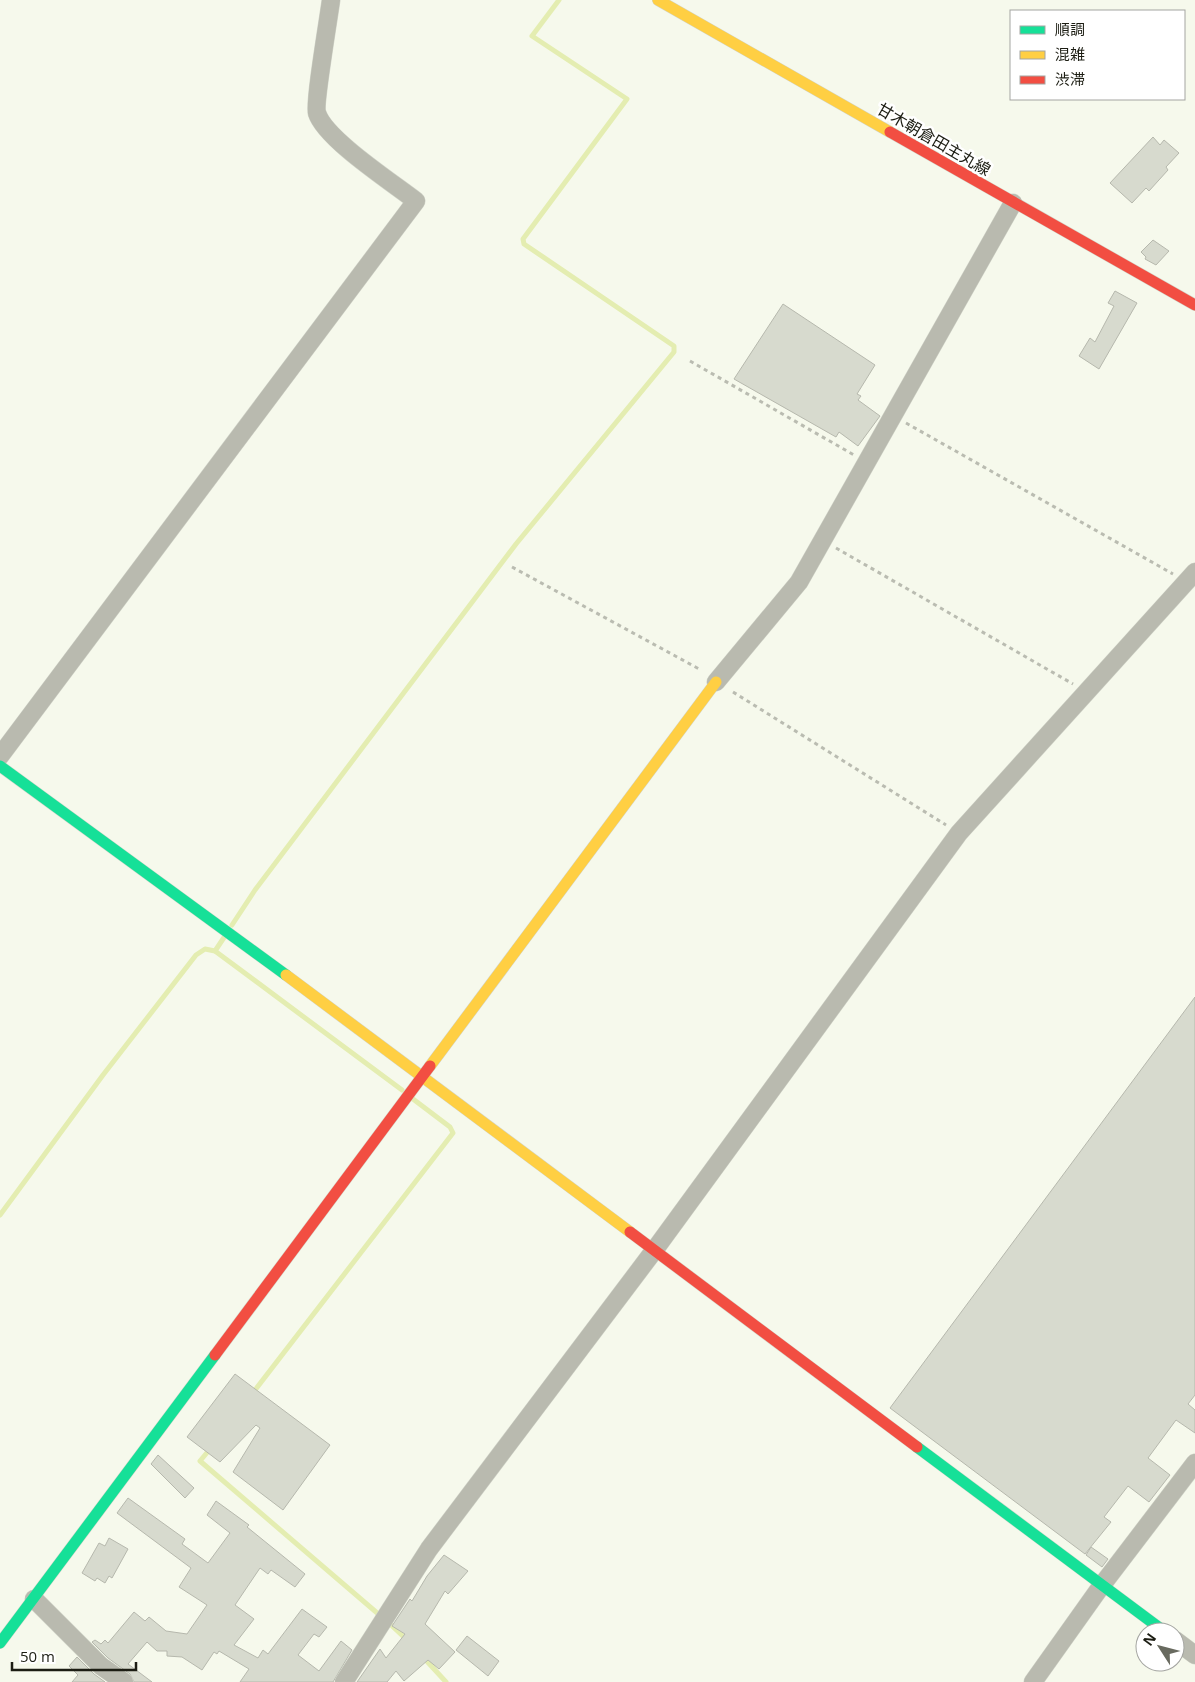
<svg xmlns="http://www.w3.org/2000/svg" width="1195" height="1682" viewBox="0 0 1195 1682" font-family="'Open Sans','Noto Sans JP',sans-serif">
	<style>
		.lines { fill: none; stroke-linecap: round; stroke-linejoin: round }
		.stream { stroke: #e4edb1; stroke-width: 5 }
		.building { fill: #d7dace; stroke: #b6b8ad }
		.street-casing { stroke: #d2d5ca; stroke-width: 19 }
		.fast-casing { stroke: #d2d5ca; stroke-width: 12 }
		.slow-casing { stroke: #d2d5ca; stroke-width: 12 }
		.jam-casing { stroke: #d2d5ca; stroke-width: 12 }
		.path { stroke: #babcb1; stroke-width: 3; stroke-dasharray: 4 4; stroke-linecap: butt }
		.street { stroke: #b9baaf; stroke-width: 18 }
		.fast { stroke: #16e098; stroke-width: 11 }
		.slow { stroke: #ffcf43; stroke-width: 11 }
		.jam { stroke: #f24e42; stroke-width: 11 }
		.labels { text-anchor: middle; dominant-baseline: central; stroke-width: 5; stroke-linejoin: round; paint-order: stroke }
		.street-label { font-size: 16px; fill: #1c1d13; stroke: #fff }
	</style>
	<rect width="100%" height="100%" fill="#f6f9ec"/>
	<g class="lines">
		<g class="stream">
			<path d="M 232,925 L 255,890 L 516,544 L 674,352 L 674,346 L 524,244 L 523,239 L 627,99 L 532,36 L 559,0"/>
			<path d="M 215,951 L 225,936"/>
			<path d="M 0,1215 L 103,1075 L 196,955 L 205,949 L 215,951 L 402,1090"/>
			<path d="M 252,1394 L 453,1133 L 450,1127 L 413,1099"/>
			<path d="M 210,1449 L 200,1461 L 383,1618"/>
			<path d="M 389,1623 L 407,1640"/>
			<path d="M 423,1657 L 446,1682"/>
		</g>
	</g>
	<g class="building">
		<path d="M 1153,137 L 1160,145 L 1164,140 L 1179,153 L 1166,167 L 1168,170 L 1149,191 L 1146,188 L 1132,203 L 1110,183 Z"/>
		<path d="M 1153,240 L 1169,251 L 1156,265 L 1145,259 L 1146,257 L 1141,252 Z"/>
		<path d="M 1115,291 L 1137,303 L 1099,369 L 1079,356 L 1090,338 L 1095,342 L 1114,306 L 1108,303 Z"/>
		<path d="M 783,304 L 875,365 L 857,394 L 861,396 L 858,400 L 880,416 L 858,446 L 839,432 L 836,437 L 734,379 Z"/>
		<path d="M 1195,997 L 1195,1395 L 1188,1404 L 1195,1410 L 1195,1433 L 1176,1420 L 1148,1458 L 1170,1475 L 1149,1502 L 1128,1486 L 1104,1517 L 1111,1522 L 1085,1554 L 890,1408 Z"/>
		<path d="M 235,1374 L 330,1445 L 283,1510 L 233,1472 L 260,1428 L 256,1425 L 220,1462 L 187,1437 Z"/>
		<path d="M 158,1455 L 194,1488 L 185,1498 L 151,1464 Z"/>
		<path d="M 128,1498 L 185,1539 L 182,1544 L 208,1563 L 230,1533 L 207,1515 L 216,1501 L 249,1525 L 247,1527 L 305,1574 L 295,1587 L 271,1570 L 268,1574 L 260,1568 L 235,1605 L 254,1619 L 234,1645 L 258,1658 L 263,1650 L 268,1654 L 302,1609 L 327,1627 L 319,1637 L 314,1634 L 298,1655 L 319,1671 L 341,1641 L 352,1650 L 333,1682 L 240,1682 L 249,1669 L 219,1651 L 217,1654 L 214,1652 L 202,1670 L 182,1657 L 167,1656 L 167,1651 L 157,1651 L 147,1642 L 128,1664 L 152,1682 L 134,1682 L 130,1674 L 108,1658 L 92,1642 L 95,1640 L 101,1644 L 105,1640 L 108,1643 L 134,1612 L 145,1621 L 149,1617 L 166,1631 L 187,1634 L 207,1605 L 179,1587 L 191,1568 L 117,1513 Z"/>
		<path d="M 109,1538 L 128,1549 L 112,1578 L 109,1576 L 105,1583 L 97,1578 L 95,1581 L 82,1573 L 99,1543 L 105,1546 Z"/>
		<path d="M 1091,1547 L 1108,1559 L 1102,1567 L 1086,1555 Z"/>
		<path d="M 444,1555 L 468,1571 L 448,1594 L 445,1591 L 425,1624 L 455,1652 L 439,1669 L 428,1660 L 404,1681 L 396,1671 L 387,1682 L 357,1682 L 380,1649 L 386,1658 L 405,1634 L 392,1626 L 410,1599 L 412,1601 L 427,1576 Z"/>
		<path d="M 467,1636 L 499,1661 L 488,1676 L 456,1650 Z"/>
		<path d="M 77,1657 L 94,1674 L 105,1682 L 72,1682 L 78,1675 L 69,1666 Z"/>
	</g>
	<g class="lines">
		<g class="street-casing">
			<g id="street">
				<path d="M 716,682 L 799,582 L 1013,203"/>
				<path d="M 0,756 L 416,201 C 393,183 325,139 317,113 C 314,104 329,16 331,0"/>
				<path d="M 34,1599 L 101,1666 L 124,1682"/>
				<path d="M 1175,1640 L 1195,1655"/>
				<path d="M 344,1682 L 429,1549 L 653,1252 L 959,833 L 1195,572"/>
				<path d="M 1033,1682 L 1102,1585 L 1195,1463"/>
			</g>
		</g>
		<g class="fast-casing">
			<g id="fast">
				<path d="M 0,766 L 286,975"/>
				<path d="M 917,1447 L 1165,1632"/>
				<path d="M 0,1643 L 215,1355"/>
			</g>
		</g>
		<g class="slow-casing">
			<g id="slow">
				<path d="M 658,0 L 890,132"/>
				<path d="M 286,975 L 630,1232"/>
				<path d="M 430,1066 L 716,682"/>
			</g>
		</g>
		<g class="jam-casing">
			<g id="jam">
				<path d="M 890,132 L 1195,305"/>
				<path d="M 630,1232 L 917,1447"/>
				<path d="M 215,1355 L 430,1066"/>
			</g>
		</g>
		<g class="path">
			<path d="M 690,361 L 854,455"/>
			<path d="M 906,423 L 1173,574"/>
			<path d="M 836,548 L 1073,684"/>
			<path d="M 512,567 L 701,670"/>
			<path d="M 733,692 L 946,825"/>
		</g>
		<use href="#street" class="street"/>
		<use href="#fast" class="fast"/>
		<use href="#slow" class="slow"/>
		<use href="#jam" class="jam"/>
	</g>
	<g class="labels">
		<g class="street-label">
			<text transform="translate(934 139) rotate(30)">甘木朝倉田主丸線</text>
		</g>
	</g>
	<rect x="1010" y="10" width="175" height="90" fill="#ffffff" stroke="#a4a5a1"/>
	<rect x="1020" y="26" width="25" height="8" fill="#16e098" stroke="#a4a5a1"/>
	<text x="1055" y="35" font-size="15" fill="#1c1d13">順調</text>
	<rect x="1020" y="51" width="25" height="8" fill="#ffcf43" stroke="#a4a5a1"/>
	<text x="1055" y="60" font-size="15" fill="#1c1d13">混雑</text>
	<rect x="1020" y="76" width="25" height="8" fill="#f24e42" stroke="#a4a5a1"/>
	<text x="1055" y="85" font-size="15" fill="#1c1d13">渋滞</text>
	<g transform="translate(1160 1647) rotate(306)"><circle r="24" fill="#ffffff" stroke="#a4a5a1"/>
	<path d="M0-4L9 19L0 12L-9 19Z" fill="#686a5f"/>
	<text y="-8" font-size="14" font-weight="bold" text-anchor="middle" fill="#1c1d13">N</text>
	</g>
	<path d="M12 1662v8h124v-8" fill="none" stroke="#1c1d13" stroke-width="2.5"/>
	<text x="20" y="1662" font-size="15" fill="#1c1d13" stroke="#ffffff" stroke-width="4" paint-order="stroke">50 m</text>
</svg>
